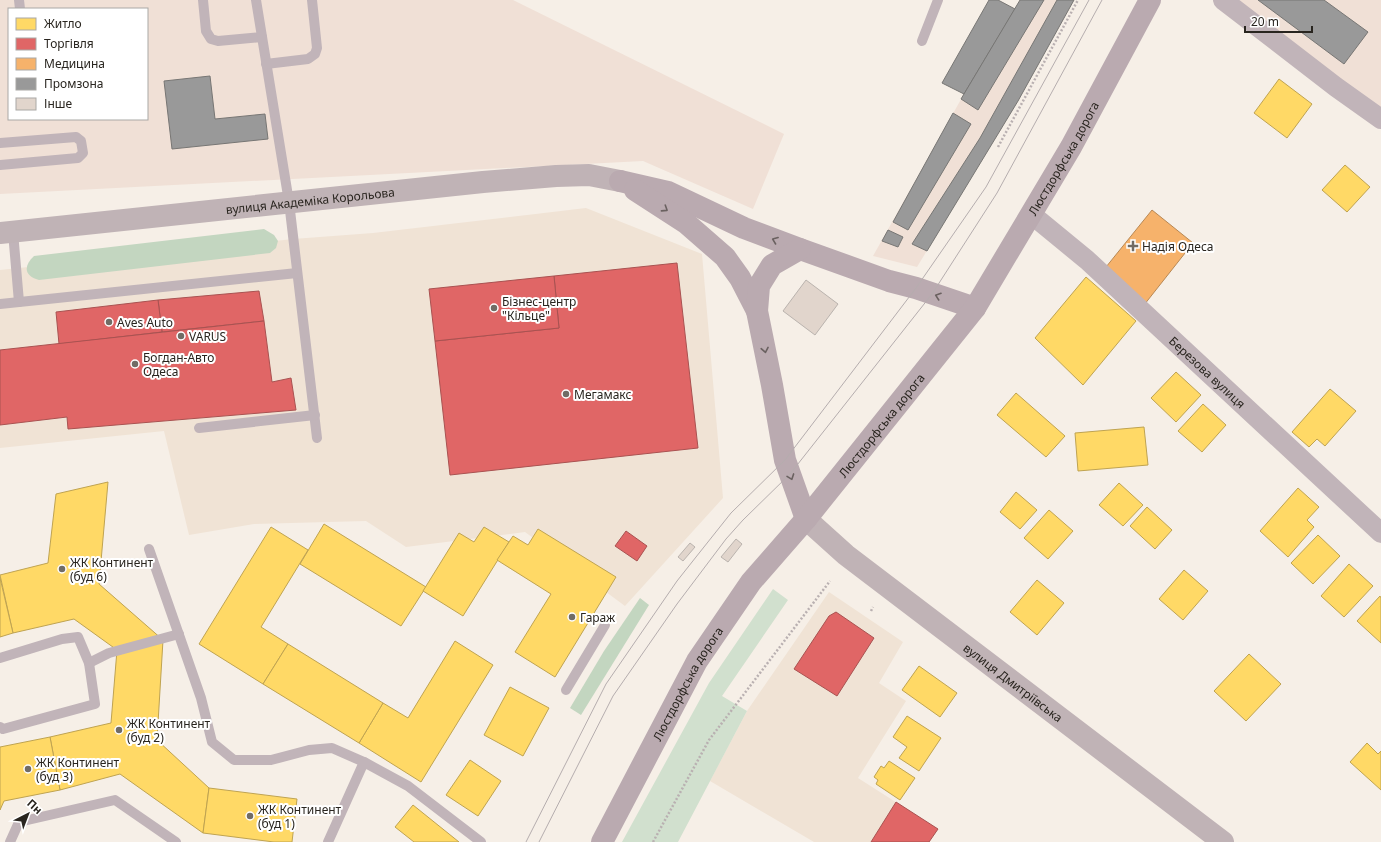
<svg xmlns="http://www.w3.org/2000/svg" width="1381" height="842" viewBox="0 0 1381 842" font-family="'Noto Sans',sans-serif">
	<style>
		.built { fill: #f0e3d5 }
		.industrial { fill: #f0e0d6; fill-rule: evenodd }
		.green { fill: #d1e0ce }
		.forest { fill: #c3d6c0 }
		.homes { fill: #ffd966; stroke: #bfa351 }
		.shops { fill: #e06666; stroke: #a95251 }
		.health { fill: #f6b26b; stroke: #b88854 }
		.industry { fill: #999; stroke: #777674 }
		.building { fill: #e1d5cc; stroke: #bab3ae }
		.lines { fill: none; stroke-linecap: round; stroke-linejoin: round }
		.path { stroke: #b9b0b1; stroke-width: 2.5; stroke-dasharray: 2 2; stroke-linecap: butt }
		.service { stroke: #c1b4b9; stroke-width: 10 }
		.minor { stroke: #c1b4b9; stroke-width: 20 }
		.secondary { stroke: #c0b3b6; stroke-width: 22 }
		.primary { stroke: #baaab0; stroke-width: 22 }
		.tram { stroke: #b5adae; stroke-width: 1 }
		.oneway { stroke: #6a6160 }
		.poi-dot { fill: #716c65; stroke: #fff; stroke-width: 1.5 }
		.labels { text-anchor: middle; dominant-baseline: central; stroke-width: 4; stroke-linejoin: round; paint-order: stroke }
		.street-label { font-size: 12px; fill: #29251f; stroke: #fff }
		.poi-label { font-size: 12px; fill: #29251f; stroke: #fff; text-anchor: start }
	</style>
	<rect width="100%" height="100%" fill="#f6efe7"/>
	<g class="built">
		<path d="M 586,208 L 702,254 L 723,498 L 625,606 L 525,532 L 406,547 L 366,521 L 254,524 L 189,535 L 164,431 L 0,448 L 0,270 L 293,239 L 373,233 Z"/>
		<path d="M 829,592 L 903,642 L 879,683 L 906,701 L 858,778 L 938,829 L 929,842 L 814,842 L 710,781 L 747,711 Z"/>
	</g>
	<g class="industrial">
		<path d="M 0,0 L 513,0 L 784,134 L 753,209 L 643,161 L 0,194 ZM 9,9 L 147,9 L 147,119 L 9,119 Z"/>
		<path d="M 1020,0 L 1074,0 L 1018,101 L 917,267 L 873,256 L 964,94 Z"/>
		<path d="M 1231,0 L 1381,0 L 1381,114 Z"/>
	</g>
	<path class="green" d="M 773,589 L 788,600 L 722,696 L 747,711 L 678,842 L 622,842 L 709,683 Z"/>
	<g class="forest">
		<path d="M 264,229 L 274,235 L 278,241 L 276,248 L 270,253 L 39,280 C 23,276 24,265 34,256 Z"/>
		<path d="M 640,598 L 649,605 L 581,715 L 570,708 L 604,651 Z"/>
	</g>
	<g class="homes">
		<path d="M 1279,79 L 1312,104 L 1287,138 L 1254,113 Z"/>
		<path d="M 1345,165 L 1370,187 L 1347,212 L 1322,190 Z"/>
		<path d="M 1086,277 L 1136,321 L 1083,385 L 1035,338 Z"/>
		<path d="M 1176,372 L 1201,395 L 1176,422 L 1151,398 Z"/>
		<path d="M 1330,389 L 1356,411 L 1325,446 L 1317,439 L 1309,447 L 1292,432 Z"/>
		<path d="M 1016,393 L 1065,436 L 1046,457 L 997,415 Z"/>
		<path d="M 1203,404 L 1226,425 L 1202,452 L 1178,431 Z"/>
		<path d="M 1144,427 L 1148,465 L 1078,471 L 1075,433 Z"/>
		<path d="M 108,482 L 99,584 L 163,640 L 117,650 L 74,619 L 13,633 L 0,575 L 48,563 L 56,494 Z"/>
		<path d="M 1119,483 L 1143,505 L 1123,526 L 1099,505 Z"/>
		<path d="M 1298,488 L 1319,507 L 1307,520 L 1314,527 L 1288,557 L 1260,531 Z"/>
		<path d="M 1016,492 L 1037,510 L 1020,529 L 1000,512 Z"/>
		<path d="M 1147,507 L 1172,530 L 1155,549 L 1130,526 Z"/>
		<path d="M 1049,510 L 1073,531 L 1048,559 L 1024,538 Z"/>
		<path d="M 324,524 L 426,587 L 401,626 L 300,564 Z"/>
		<path d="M 271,527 L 308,550 L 261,627 L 288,644 L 263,684 L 199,644 Z"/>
		<path d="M 484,527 L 509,542 L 463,616 L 423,591 L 459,533 L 474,542 Z"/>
		<path d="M 538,529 L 616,577 L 555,677 L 515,652 L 551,594 L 497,560 L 513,536 L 528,545 Z"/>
		<path d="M 1318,535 L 1340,556 L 1313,584 L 1291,563 Z"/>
		<path d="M 1349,564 L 1373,586 L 1344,617 L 1321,596 Z"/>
		<path d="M 1184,570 L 1208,591 L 1183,620 L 1159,599 Z"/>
		<path d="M 0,578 L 13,633 L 0,637 Z"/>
		<path d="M 1037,580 L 1064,603 L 1037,635 L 1010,612 Z"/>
		<path d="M 1380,596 L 1381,598 L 1381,643 L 1357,621 Z"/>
		<path d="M 163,640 L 157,740 L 209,788 L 203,833 L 120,774 L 60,790 L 50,737 L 111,723 L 117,650 Z"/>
		<path d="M 455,641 L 493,665 L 421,782 L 359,743 L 383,703 L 408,718 Z"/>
		<path d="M 288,644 L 383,703 L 359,743 L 263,684 Z"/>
		<path d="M 1249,654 L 1281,684 L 1246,721 L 1214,691 Z"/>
		<path d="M 919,666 L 957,693 L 940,717 L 902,690 Z"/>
		<path d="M 510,687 L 549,708 L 523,756 L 484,735 Z"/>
		<path d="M 907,716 L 941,738 L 919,771 L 899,758 L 907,747 L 893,737 Z"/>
		<path d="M 50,737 L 60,790 L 4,801 L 0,810 L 0,747 Z"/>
		<path d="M 1367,743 L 1378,754 L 1381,751 L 1381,790 L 1350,762 Z"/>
		<path d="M 470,760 L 501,781 L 478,816 L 446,795 Z"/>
		<path d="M 889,761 L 915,778 L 900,800 L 876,784 L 878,780 L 874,777 L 881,766 L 884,768 Z"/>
		<path d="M 209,788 L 297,799 L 292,842 L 274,842 L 203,833 Z"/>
		<path d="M 413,805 L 459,842 L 414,842 L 395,827 Z"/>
	</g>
	<g class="shops">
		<path d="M 677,263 L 698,448 L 450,475 L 435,341 L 559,328 L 554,276 Z"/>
		<path d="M 554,276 L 559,328 L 435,341 L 429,289 Z"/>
		<path d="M 259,291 L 264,321 L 162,332 L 158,300 Z"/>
		<path d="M 158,300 L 162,332 L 59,344 L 56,312 Z"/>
		<path d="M 264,321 L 272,382 L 291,378 L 296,410 L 68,429 L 67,417 L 0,425 L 0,350 Z"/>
		<path d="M 626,531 L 647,546 L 637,561 L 615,546 Z"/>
		<path d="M 836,612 L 874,638 L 837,696 L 794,669 L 829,616 Z"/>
		<path d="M 896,802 L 938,829 L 929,842 L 871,842 Z"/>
	</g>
	<path class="health" d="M 1152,210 L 1193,243 L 1144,305 L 1102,272 Z"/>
	<g class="industry">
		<path d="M 989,0 L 998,0 L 1015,9 L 964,94 L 942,83 Z"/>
		<path d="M 1020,0 L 1044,0 L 978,110 L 961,99 Z"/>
		<path d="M 1057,0 L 1074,0 L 1018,101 L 927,251 L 912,244 L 980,138 Z"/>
		<path d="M 1258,0 L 1324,0 L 1368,32 L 1344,64 Z"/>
		<path d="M 210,76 L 215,119 L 265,114 L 268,139 L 172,149 L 164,81 Z"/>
		<path d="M 953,113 L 971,124 L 908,230 L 893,222 Z"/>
		<path d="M 888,230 L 903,237 L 898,247 L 882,241 Z"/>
	</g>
	<g class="building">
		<path d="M 806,280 L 838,304 L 815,335 L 783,311 Z"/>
		<path d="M 736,539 L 742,544 L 728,562 L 721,557 Z"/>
		<path d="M 690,543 L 695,547 L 683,561 L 678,557 Z"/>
	</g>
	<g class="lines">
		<g class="path">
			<path d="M 998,147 L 1078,0"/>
			<path d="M 871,611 L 873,607"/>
			<path d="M 653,842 L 709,740 L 830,581"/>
		</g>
		<g class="service">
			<path d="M 19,0 L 20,9"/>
			<path d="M 203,0 L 206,31 L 211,39 L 218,41 L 262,37"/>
			<path d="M 256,0 L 289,202 L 317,438"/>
			<path d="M 922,41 L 938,0"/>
			<path d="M 266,64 L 308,59 L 315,54 L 317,48 L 312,0"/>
			<path d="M 0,143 L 76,137 L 81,141 L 83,153 L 78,158 L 0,165"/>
			<path d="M 13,232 L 19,302"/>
			<path d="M 0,304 L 297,273"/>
			<path d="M 199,428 L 315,415"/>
			<path d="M 149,549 L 201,698 L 212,742 L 234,760 L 271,760 L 309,750 L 332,748 L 364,762"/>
			<path d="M 0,658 L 62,639 L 78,637 L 89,663 L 95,704 L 3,729 L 0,727"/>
			<path d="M 89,663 L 109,653 L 179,634"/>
			<path d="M 566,690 L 605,625"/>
			<path d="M 10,842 L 19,822 L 115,800 L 176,842"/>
			<path d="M 328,842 L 364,762 L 408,786 L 481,842"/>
		</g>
		<g class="minor">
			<path d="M 1223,0 L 1336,87 L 1381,119"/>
			<path id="s1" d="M 1031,214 L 1087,260 L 1381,533"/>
		</g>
		<g class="secondary">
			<path id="s2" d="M 0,233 L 483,182 L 556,176 L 589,175 L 620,181"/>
			<path id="s3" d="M 806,519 L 846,555 L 1223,842"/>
		</g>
		<g class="primary">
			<path d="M 620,181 L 668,192 L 744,228 L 800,249 L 889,281 L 916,288 L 975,308"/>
			<path d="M 635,190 L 686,223 L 725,257 L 740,278 L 757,311"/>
			<path d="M 800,249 L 772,265 L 759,286 L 757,311 L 772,385 L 785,460 L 806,519"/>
			<path id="s4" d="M 602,842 L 697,661 L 751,582 L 806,519 L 975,308 L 1071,147 L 1150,0"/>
		</g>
		<g class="tram">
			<path d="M 526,842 L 606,684 L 677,581 L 696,557 L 731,513 L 785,460 L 916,288 L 986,187 L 1089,0"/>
			<path d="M 539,842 L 613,696 L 677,604 L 726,539 L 743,520 L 790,474 L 932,294 L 997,193 L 1102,0"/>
		</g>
	</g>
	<defs><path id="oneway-chevron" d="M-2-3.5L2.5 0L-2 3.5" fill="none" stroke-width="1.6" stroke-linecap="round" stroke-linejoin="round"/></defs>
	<g class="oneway">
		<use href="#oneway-chevron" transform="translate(665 209) rotate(33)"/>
		<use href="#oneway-chevron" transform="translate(775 240) rotate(-159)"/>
		<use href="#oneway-chevron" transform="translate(938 296) rotate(-161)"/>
		<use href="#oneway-chevron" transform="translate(765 350) rotate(79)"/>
		<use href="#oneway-chevron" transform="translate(791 477) rotate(70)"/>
	</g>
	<g class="poi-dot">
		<path d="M1131 240h4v4h4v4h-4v4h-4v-4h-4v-4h4z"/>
		<circle cx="494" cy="308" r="4"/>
		<circle cx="109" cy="322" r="4"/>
		<circle cx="181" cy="336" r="4"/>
		<circle cx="135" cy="364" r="4"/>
		<circle cx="566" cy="394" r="4"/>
		<circle cx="62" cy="569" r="4"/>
		<circle cx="572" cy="617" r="4"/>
		<circle cx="119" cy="730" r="4"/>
		<circle cx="28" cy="769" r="4"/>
		<circle cx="250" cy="816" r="4"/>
	</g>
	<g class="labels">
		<g class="street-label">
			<text stroke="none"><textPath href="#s4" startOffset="828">Люстдорфська дорога</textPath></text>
			<text stroke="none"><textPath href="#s2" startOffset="312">вулиця Академіка Корольова</textPath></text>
			<text stroke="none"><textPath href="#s1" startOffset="237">Березова вулиця</textPath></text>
			<text stroke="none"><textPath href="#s4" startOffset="504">Люстдорфська дорога</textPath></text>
			<text stroke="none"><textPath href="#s3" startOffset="264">вулиця Дмитріївська</textPath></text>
			<text stroke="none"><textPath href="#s4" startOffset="180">Люстдорфська дорога</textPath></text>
		</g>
		<g class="poi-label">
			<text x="1142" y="246">Надія Одеса</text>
			<text x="502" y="301">Бізнес-центр<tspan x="502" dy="14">"Кільце"</tspan></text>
			<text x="117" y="322">Aves Auto</text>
			<text x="189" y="336">VARUS</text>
			<text x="143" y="357">Богдан-Авто<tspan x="143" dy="14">Одеса</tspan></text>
			<text x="574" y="394">Мегамакс</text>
			<text x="70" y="562">ЖК Континент<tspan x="70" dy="14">(буд 6)</tspan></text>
			<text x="580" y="617">Гараж</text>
			<text x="127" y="723">ЖК Континент<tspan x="127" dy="14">(буд 2)</tspan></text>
			<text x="36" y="762">ЖК Континент<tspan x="36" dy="14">(буд 3)</tspan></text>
			<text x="258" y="809">ЖК Континент<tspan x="258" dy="14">(буд 1)</tspan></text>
		</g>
	</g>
	<rect x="8" y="8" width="140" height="112" fill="#ffffff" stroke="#a9a8a5"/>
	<rect x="16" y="18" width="20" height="12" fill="#ffd966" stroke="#a9a8a5"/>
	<text x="44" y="28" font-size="12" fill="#29251f">Житло</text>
	<rect x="16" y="38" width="20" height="12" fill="#e06666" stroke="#a9a8a5"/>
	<text x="44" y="48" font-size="12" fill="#29251f">Торгівля</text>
	<rect x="16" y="58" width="20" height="12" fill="#f6b26b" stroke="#a9a8a5"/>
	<text x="44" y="68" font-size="12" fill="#29251f">Медицина</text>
	<rect x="16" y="78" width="20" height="12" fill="#999999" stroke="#a9a8a5"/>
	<text x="44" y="88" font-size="12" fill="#29251f">Промзона</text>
	<rect x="16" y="98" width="20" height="12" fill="#e1d5cc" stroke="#a9a8a5"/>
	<text x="44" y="108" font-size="12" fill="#29251f">Інше</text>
	<g transform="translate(28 814) rotate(42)" stroke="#ffffff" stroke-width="3" paint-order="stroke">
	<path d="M0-3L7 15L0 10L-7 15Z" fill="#29251f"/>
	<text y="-6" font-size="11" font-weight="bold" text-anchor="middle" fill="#29251f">Пн</text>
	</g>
	<path d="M1245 26v6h67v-6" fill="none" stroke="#29251f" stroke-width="2"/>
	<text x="1251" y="26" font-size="12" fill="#29251f" stroke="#ffffff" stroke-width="3" paint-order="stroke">20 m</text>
</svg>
